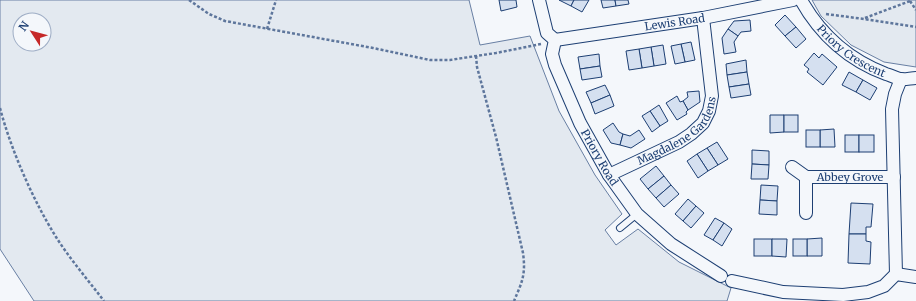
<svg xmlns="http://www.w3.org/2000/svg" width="916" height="301" viewBox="0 0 916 301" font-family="Merriweather,serif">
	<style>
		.green { fill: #e3e9f0; stroke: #687fa3; fill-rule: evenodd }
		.building { fill: #d5e0f0; stroke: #1d3f73 }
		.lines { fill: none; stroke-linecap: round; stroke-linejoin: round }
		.service-casing { stroke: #1d3f73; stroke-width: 8 }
		.minor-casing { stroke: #1d3f73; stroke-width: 14 }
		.path { stroke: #5e769c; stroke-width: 2.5; stroke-dasharray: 3 2; stroke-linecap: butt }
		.service { stroke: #f4f7fb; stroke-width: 6 }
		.minor { stroke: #f4f7fb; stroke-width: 12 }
		.labels { text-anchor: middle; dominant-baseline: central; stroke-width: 3; stroke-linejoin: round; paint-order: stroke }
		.street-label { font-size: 11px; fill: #1d3f73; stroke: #f4f7fb }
	</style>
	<rect width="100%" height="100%" fill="#f4f7fb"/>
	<g class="green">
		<path d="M 0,0 L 469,0 L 480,45 L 530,36 L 559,111 L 595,175 L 622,214 L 605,230 L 616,245 L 638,229 L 679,262 L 731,288 L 727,301 L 34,301 L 0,249 ZM 20,20 L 44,20 L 44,44 L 20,44 Z"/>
		<path d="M 812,0 L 916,0 L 916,67 L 884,62 L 851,45 L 821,16 Z"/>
	</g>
	<g class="building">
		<path d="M 499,0 L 516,0 L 517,7 L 501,11 Z"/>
		<path d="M 559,0 L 574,0 L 571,6 Z"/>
		<path d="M 574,0 L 589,0 L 582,12 L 571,6 Z"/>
		<path d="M 601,0 L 615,0 L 616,6 L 603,8 Z"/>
		<path d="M 615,0 L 628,0 L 629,4 L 616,6 Z"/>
		<path d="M 785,15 L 796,27 L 785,36 L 775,25 Z"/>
		<path d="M 750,20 L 751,31 L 741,32 L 738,36 L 728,29 L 734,21 Z"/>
		<path d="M 796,27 L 806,39 L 796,48 L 785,36 Z"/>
		<path d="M 728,29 L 738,36 L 734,42 L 736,52 L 724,54 L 722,38 Z"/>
		<path d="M 691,42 L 695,60 L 685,62 L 681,44 Z"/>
		<path d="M 681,44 L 685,62 L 675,64 L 671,46 Z"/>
		<path d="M 663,45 L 666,64 L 654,66 L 651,47 Z"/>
		<path d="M 651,47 L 654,66 L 642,68 L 639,49 Z"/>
		<path d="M 639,49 L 642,68 L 629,70 L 626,51 Z"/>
		<path d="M 814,53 L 819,58 L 822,54 L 837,67 L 823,85 L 807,72 L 809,69 L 804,65 Z"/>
		<path d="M 599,54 L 600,66 L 580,69 L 578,57 Z"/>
		<path d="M 746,60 L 747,72 L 727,75 L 726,64 Z"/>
		<path d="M 600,66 L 602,77 L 582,80 L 580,69 Z"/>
		<path d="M 747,72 L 749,84 L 729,87 L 727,75 Z"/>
		<path d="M 849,72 L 863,80 L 856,92 L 842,85 Z"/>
		<path d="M 863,80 L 877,88 L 870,100 L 856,92 Z"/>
		<path d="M 749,84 L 751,95 L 731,98 L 729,87 Z"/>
		<path d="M 605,85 L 610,95 L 591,103 L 586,92 Z"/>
		<path d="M 699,91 L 700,102 L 688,110 L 683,101 L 688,97 L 687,92 Z"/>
		<path d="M 610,95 L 614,106 L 595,114 L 591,103 Z"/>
		<path d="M 677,96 L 680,102 L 683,101 L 688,110 L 686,112 L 687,114 L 677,120 L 666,103 Z"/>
		<path d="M 659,105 L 668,121 L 660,126 L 650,111 Z"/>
		<path d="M 650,111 L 660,126 L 652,132 L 642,116 Z"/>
		<path d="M 770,115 L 784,115 L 784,132 L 770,133 Z"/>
		<rect x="784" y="115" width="14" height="17"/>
		<path d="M 613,123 L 619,132 L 623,134 L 620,145 L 611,143 L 603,130 Z"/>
		<path d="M 834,129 L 835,147 L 820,147 L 820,130 Z"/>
		<path d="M 639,130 L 645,139 L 631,148 L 620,145 L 623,134 L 630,136 Z"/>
		<rect x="806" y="130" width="14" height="17"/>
		<rect x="845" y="135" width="14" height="17"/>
		<rect x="859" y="135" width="15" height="17"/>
		<path d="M 717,142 L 728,159 L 718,165 L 707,148 Z"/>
		<path d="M 707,148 L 718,165 L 708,171 L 697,154 Z"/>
		<path d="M 752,150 L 769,151 L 769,165 L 752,164 Z"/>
		<path d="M 697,154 L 708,171 L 698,178 L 687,161 Z"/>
		<path d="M 752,164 L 769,165 L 768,179 L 751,179 Z"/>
		<path d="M 656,166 L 664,176 L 648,189 L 640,179 Z"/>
		<path d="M 664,176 L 671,185 L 656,198 L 648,189 Z"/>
		<path d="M 671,185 L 679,194 L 664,207 L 656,198 Z"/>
		<path d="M 761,185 L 778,186 L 777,201 L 760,200 Z"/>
		<path d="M 688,199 L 696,206 L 683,221 L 675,214 Z"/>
		<path d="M 760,200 L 777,201 L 777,215 L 759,214 Z"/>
		<path d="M 851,203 L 873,204 L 871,227 L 866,227 L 866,234 L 849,234 Z"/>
		<path d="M 696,206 L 704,213 L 691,228 L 683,221 Z"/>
		<path d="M 715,218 L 724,223 L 713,240 L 704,235 Z"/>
		<path d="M 724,223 L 732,229 L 722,246 L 713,240 Z"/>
		<path d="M 849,234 L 866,234 L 866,241 L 871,242 L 870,264 L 848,263 Z"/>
		<path d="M 822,238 L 822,256 L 807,256 L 807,239 Z"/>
		<rect x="754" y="239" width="18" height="17"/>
		<path d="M 772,239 L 787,239 L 786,257 L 772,256 Z"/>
		<rect x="793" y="239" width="14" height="17"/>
	</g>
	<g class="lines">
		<g class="service-casing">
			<path id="service" d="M 620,228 L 637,214"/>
		</g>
		<g class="minor-casing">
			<g id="minor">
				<path id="s1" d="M 539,0 L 547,33 L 555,40 L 552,54 L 555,65 L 580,123 L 609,175 L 637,214 L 671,244 L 721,276"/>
				<path id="s2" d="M 801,0 C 820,34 849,60 886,74 C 890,75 896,78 900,79 C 905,80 911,78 916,78"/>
				<path id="s3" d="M 555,40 L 703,18 L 793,0"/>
				<path d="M 792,167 L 806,177 L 806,213"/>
				<path id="s4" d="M 609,175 L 679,142 L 691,134 L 703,123 L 709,111 L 712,96 L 703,18"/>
				<path id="s5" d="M 806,177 L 894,177"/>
				<path d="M 896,274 L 892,109 L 895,94 L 901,79"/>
				<path d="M 732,281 L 783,292 L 843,295 L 868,292 L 884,286 L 896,274 L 916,277"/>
			</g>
		</g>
		<g class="path">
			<path d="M 189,0 L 209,14 L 225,21 L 373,48 L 430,60 L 450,60 L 496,53 L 541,44"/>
			<path d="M 910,1 L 916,10"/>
			<path d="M 826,14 L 864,19 L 916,27"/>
			<path d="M 865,18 L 910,1 L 911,0"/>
			<path d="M 267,29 L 276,0"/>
			<path d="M 476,56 L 477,67 L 496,137 L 523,253 C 526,275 522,282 514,301"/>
			<path d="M 0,108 C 11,150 33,200 56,237 C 70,259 88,280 104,301"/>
		</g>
		<use href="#service" class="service"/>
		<use href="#minor" class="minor"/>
	</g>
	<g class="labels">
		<g class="street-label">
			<text stroke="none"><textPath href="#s3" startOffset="121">Lewis Road</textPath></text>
			<text stroke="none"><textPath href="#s2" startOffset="73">Priory Crescent</textPath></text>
			<text stroke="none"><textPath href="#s4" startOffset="84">Magdalene Gardens</textPath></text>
			<text stroke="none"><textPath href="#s1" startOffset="173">Priory Road</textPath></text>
			<text stroke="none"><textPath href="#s5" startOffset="44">Abbey Grove</textPath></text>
		</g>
	</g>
	<g transform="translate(32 32) rotate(306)"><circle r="19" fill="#f4f7fb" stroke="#9eadc5"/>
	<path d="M0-3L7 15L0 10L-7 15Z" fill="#c62828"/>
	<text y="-6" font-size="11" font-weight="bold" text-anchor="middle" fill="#1d3f73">N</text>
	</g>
</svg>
